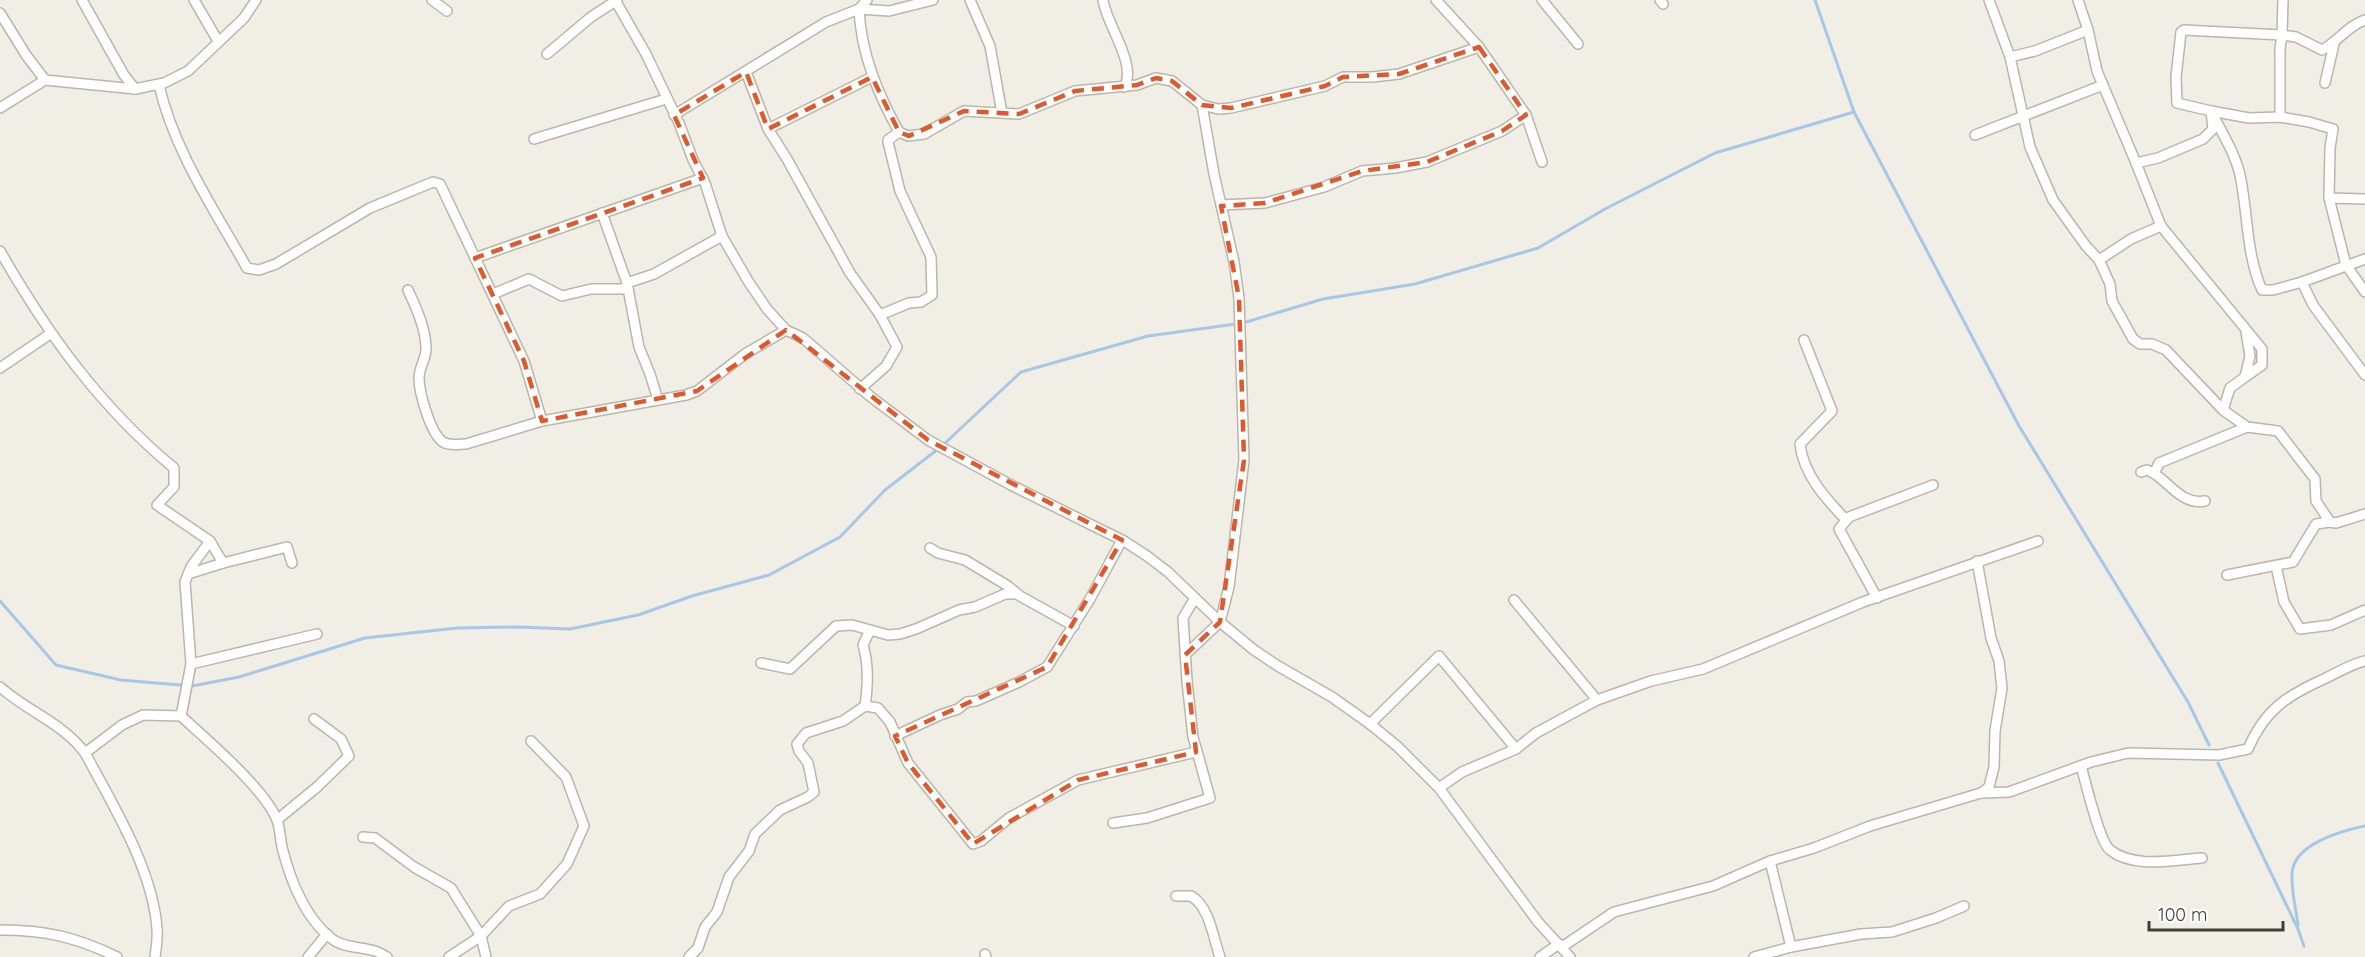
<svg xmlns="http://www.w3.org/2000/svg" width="2365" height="957" viewBox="0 0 2365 957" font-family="Quicksand,sans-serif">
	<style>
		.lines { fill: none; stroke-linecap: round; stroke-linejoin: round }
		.stream { stroke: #a8c7e7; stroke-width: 3 }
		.street-casing { stroke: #bbb6a9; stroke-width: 12 }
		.street { stroke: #fff; stroke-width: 9 }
		.marked { fill: none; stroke: #e0582c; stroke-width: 4.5; stroke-dasharray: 12 8; stroke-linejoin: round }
	</style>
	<rect width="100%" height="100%" fill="#f0eee5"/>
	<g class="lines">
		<g class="stream">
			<path d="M 1815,0 L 1854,112 L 2019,426 L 2188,702 L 2209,745"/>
			<path d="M 943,445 L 1021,372 L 1148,336 L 1243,323 L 1323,299 L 1415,284 L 1538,248 L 1605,209 L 1715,153 L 1854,112"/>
			<path d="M 0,601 L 56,665 L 121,680 L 192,686 L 239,677 L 365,638 L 457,628 L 517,627 L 570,629 L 638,615 L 692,596 L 769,575 L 840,537 L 885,490 L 938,449"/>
			<path d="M 2218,763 L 2298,929 L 2304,946"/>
			<path d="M 2298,925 C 2296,909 2291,890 2292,874 C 2293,844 2341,831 2365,826"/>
		</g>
		<g class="street-casing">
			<g id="street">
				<path d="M 82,0 L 124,75 L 135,89"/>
				<path d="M 194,0 L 218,41"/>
				<path d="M 432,0 L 447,11"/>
				<path d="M 615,0 L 646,54 L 679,123 L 693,160 L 705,183 L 722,236 L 748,281 L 767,309 L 786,330 L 803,338 L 871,397 L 928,440 L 1011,485 L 1124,541 L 1147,556 L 1168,572 L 1220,622 L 1254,650 L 1278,666 L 1332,697 L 1370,724 L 1397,746 L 1439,788 L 1538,922 L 1570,957"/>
				<path d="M 867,0 L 859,9 C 861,54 878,94 899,132 L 908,136 L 924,134 L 964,111 L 1019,114 L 1075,91 L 1137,85 L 1156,78 L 1172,81 L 1202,105 L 1218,109 L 1231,108 L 1325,86 L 1343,77 L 1372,77 L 1399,74 L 1479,47 L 1526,115 L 1542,162"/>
				<path d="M 970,0 L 990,46 L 1002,113"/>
				<path d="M 1103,0 C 1106,24 1138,65 1124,87"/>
				<path d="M 1436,0 L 1479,47"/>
				<path d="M 1542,0 L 1578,44"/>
				<path d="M 1660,0 L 1663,4"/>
				<path d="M 1989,0 L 2010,57 L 2030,147 L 2053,200 L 2086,246 L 2099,260 L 2110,284 L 2112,301 L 2133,339 L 2140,344 L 2152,344 L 2166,350 L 2223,410 L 2247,427 L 2278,431 L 2315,479 L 2316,501 L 2330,522 L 2336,523 L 2365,514"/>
				<path d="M 2078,0 L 2088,30 L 2097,71 L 2136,163 L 2158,158 L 2203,139 L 2213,129 L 2211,111 L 2177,103 L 2176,77 L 2181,32 L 2184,30 L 2282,35 L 2280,49 L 2280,117"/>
				<path d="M 2283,0 L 2282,35 L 2296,37 L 2322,50 C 2339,41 2347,26 2365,20"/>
				<path d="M 0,13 L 26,55 L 45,80"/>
				<path d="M 547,54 L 591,17 L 617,0"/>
				<path d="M 2010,57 L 2035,51 L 2088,30"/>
				<path d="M 746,72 L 768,129 L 787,159 L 850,273 L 880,315 L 897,347 L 886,366 L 860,389"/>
				<path d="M 2325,83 L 2334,44"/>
				<path d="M 159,85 C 174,151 214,209 247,268 L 259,270 L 276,264 L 370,208 L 433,182 L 440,184 L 524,361 L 542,421"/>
				<path d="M 0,108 L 45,80 L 135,89 L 164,83 L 188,71 L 244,18 L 256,0"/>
				<path d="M 674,115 L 826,22 L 859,9 L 889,11 L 933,0"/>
				<path d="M 768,129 L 872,77"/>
				<path d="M 1975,135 L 2103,85"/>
				<path d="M 534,139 L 666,99"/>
				<path d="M 2136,163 L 2161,226 L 2262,349 L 2262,365 L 2245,377"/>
				<path d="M 2329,198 L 2365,199"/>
				<path d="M 1221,205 L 1265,203 L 1324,187 L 1362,171 L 1395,168 L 1427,162 L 1502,131 L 1526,115"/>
				<path d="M 602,213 L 627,283 L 639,347 L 650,374 L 658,400"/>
				<path d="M 0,251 C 47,333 100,407 174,468 L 174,487 L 157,505 L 210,541 L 191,567 L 185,582 L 191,664 L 181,716"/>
				<path d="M 475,258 L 703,178"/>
				<path d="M 2365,259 L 2302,282 L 2313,305 L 2365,375"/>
				<path d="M 2099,260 L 2131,239 L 2161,226"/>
				<path d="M 2302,282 L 2273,290 L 2262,290 C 2246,254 2248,213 2240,175 C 2235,153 2221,131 2211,111 L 2249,118 L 2280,117 L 2309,122 L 2333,129 L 2330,148 L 2329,198 L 2346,265 L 2365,292"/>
				<path d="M 627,283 L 654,274 L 722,236"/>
				<path d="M 408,290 C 416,308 425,326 426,347 C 427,358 419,366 419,378 C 419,392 430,433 443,442 C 449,446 459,444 466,444 L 542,421 L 686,395 L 697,391 L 745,354 L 786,330"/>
				<path d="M 493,294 L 529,279 L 562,296 L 591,289 L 628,289"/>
				<path d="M 880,315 L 909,303 L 921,302 L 932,295 L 931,257 L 900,191 L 888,142 L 888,140 L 899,132"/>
				<path d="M 1804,340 L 1832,411 L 1800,444 C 1803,474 1826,499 1846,520"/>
				<path d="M 0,368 L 50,334"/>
				<path d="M 2223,410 L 2230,388 L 2245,377 L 2250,356 L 2246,332"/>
				<path d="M 2141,472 L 2147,470 C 2166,476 2179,506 2205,501"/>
				<path d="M 2155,472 L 2159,463 L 2247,427"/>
				<path d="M 930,548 L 938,553 L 965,560 L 1008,586 L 1020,596 L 1074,626"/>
				<path d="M 223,563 L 287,547 L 292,563"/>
				<path d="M 2276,566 L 2284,602 L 2300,629 L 2331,625 L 2365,610"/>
				<path d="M 188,574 L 223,563 L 210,541"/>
				<path d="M 2227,575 L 2293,562 L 2316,524 L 2330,522"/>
				<path d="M 1877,598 L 1839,529 L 1849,517 L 1933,485"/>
				<path d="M 1514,600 L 1597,700"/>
				<path d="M 1185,655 L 1220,622 L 1229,587 L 1244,460 L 1239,298 L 1234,262 L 1214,174 L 1202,105"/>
				<path d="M 761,663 L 790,669 L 836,626 L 852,625 L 888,635 L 900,634 L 916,629 L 959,610 L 975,607 L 1005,594 L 1017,594"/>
				<path d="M 191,664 L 317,634"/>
				<path d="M 0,687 C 27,711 64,724 85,753 C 113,805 153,870 157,929 C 158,939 156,948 155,957"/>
				<path d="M 865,706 C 868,686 869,665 863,645 L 870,630"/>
				<path d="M 1370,724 L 1439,656 L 1516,749"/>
				<path d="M 895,736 L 940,715 L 958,709 L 967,702 L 976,701 L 1019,682 L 1047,667 L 1090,599 L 1122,540"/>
				<path d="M 85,753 L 122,725 L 143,715 L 181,716 C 207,740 265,789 277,820 C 280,828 280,838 282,847 C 290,880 306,921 335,941 C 347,948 362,947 375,951 C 379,952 383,955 387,957"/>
				<path d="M 2081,766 C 2086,783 2099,841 2110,850 C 2134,869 2174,860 2202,858"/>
				<path d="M 1439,788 L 1462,772 L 1516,749 L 1536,733 L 1597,700 L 1651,681 L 1703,669 L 1863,602 L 2038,541"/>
				<path d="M 1981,793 L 2009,792 L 2091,762 L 2128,753 L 2219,755 L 2248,749 C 2265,709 2288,695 2326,678 C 2339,672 2351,664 2365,661"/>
				<path d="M 277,820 L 317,787 L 349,756 L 341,739 L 314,719"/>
				<path d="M 1113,823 L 1147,818 L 1210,798 L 1193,737 L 1187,681 L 1183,618 L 1195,598"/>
				<path d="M 363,837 L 375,838 L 414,867 L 451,888 L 481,936 L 486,957"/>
				<path d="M 1770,861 L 1791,947 L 1861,934 L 1892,932 L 1936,918 L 1964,906"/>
				<path d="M 1176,896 L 1191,896 C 1210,907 1213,938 1220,957"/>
				<path d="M 0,930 C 46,930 76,937 117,957"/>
				<path d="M 1562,947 L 1614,912 L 1713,886 L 1770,861 L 1814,848 L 1870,826 L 1981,793 L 1989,787 L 1994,767 L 1995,731 L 2002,688 L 1999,661 L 1991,638 L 1977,561"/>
				<path d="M 985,954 L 986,957"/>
				<path d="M 308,957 L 327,934"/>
				<path d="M 449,957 L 481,936 L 509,906 L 540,894 L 567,864 L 584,826 L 566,777 L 531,741"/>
				<path d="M 689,957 L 698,948 L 705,927 L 717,912 L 729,877 L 749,851 L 755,834 L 780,810 L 808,797 L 814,792 L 808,763 L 799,751 L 797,744 L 806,733 L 843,721 L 865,706 L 878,708 L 890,722 L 908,763 L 973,844 L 981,841 L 1009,818 L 1078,780 L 1196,752"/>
				<path d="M 1540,957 L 1559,944"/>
				<path d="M 1754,957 L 1791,947"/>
			</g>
		</g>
		<use href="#street" class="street"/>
	</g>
	<path class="marked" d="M 1479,47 L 1526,115 L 1502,131 L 1427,162 L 1362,171 L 1265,203 L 1221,206 L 1239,298 L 1244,460 L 1220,622 L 1185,655 L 1196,752 L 1078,780 L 973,844 L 908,763 L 895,736 L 1047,667 L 1122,540 L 928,440 L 786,330 L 697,391 L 542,421 L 524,361 L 475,258 L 703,178 L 674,115 L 746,72 L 768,129 L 872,77 L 899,132 L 909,136 L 964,111 L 1019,114 L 1075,91 L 1137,85 L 1156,78 L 1172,81 L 1202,105 L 1231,108 L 1325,86 L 1343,77 L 1399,74 Z"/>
	<path d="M2149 921v9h134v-9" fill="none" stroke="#423e36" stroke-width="3"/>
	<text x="2158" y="921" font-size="18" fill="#423e36" stroke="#ffffff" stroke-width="4.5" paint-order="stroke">100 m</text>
</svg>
